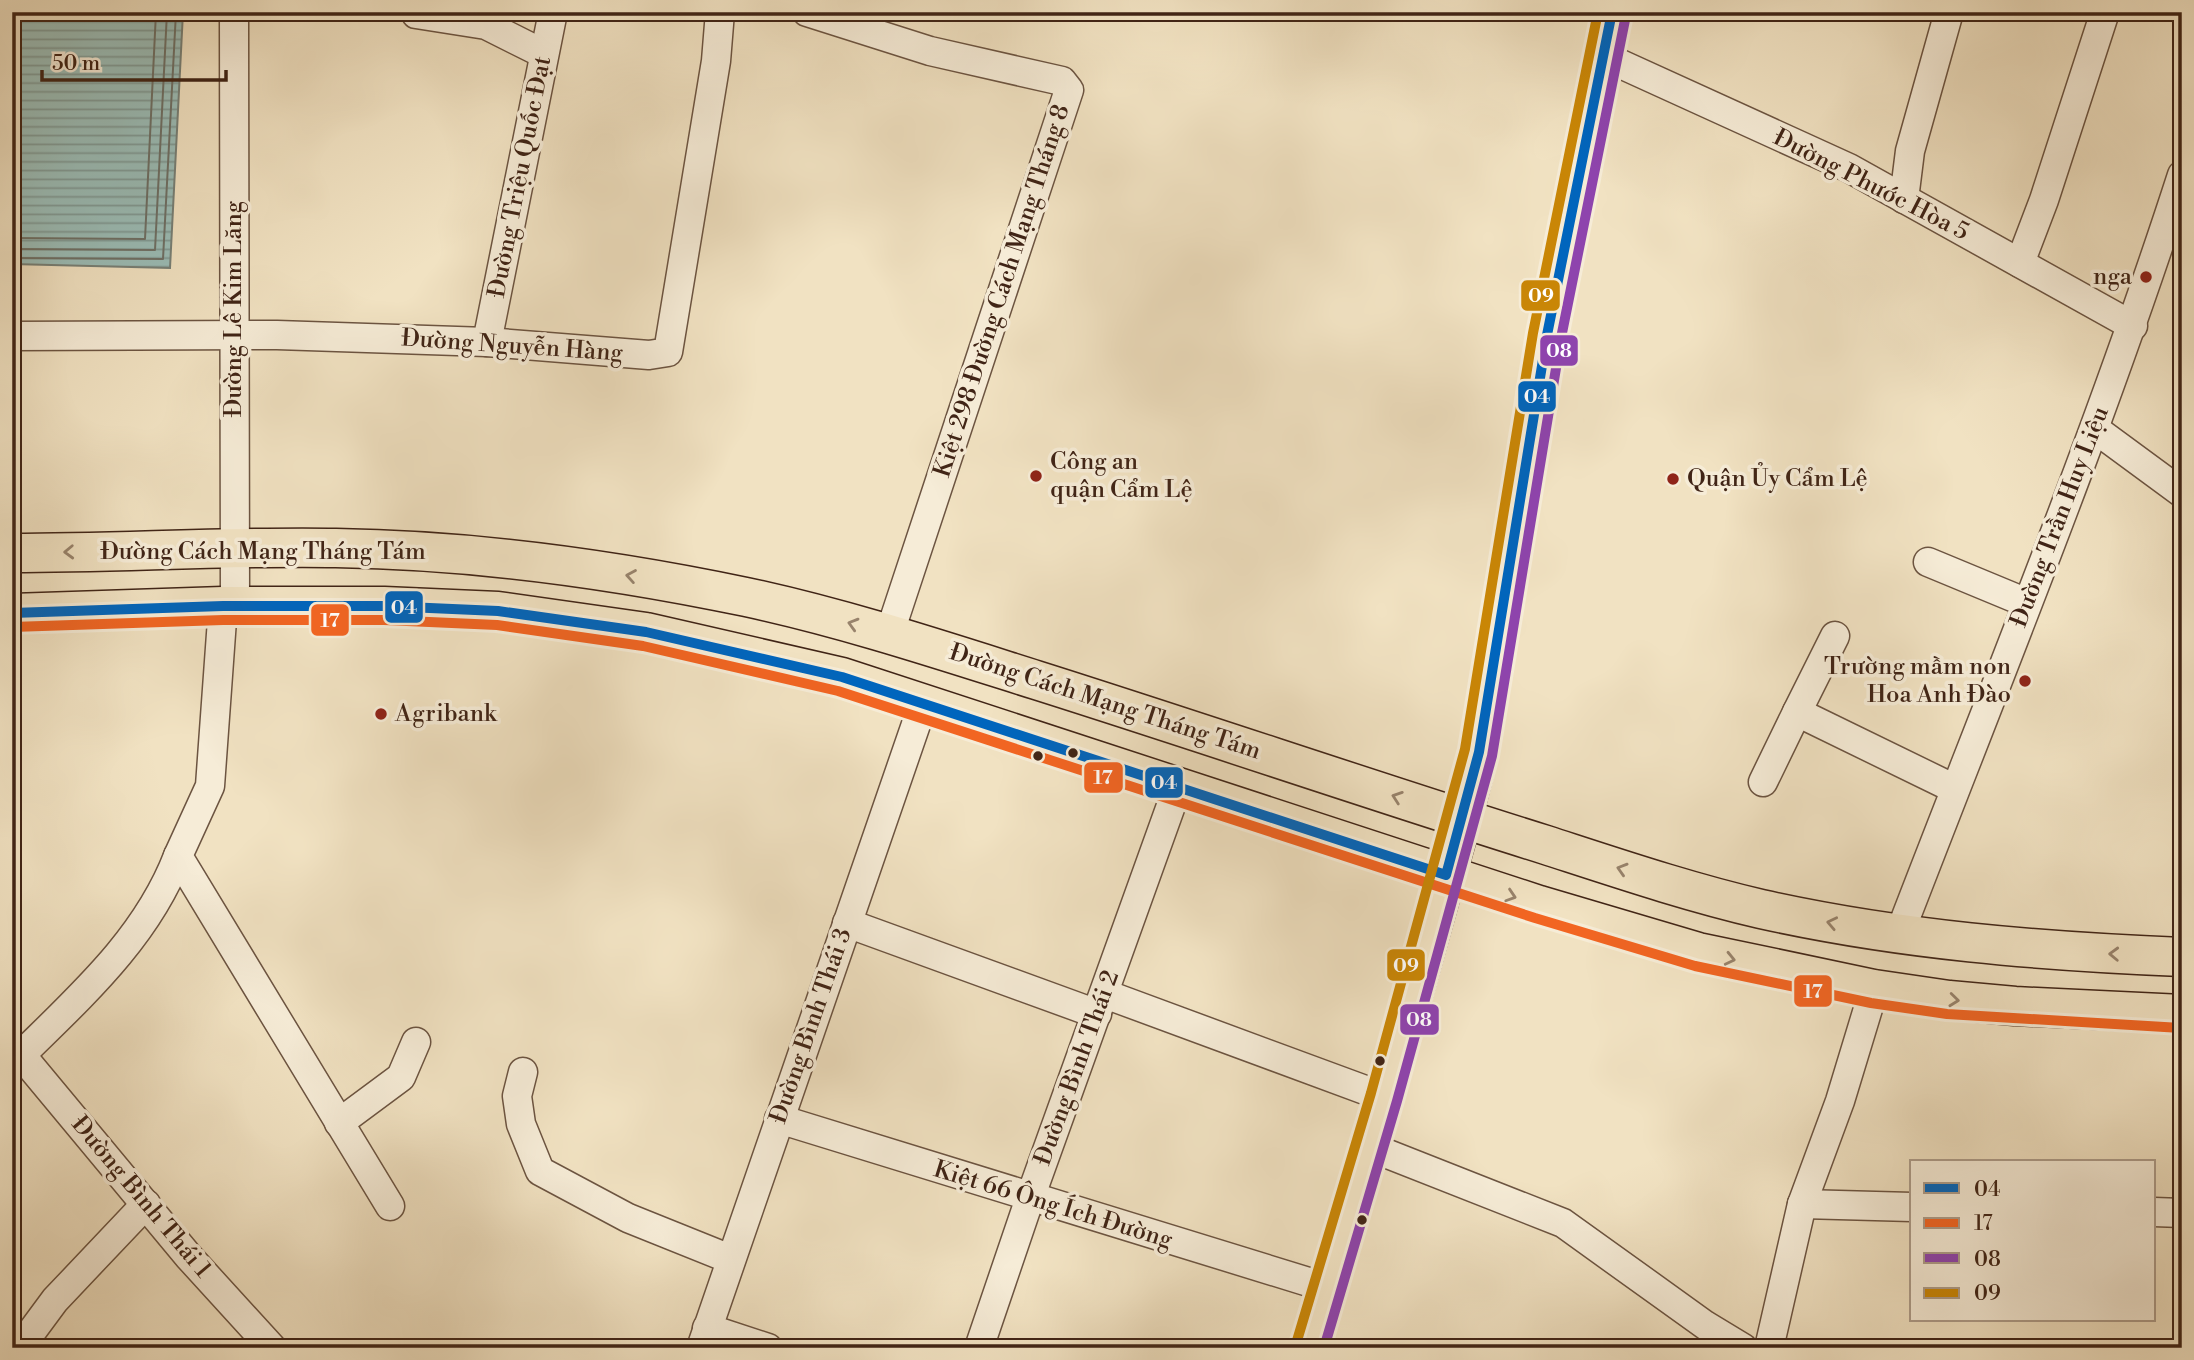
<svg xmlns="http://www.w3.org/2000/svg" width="2194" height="1360" viewBox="0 0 2194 1360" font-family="'Libre Bodoni',serif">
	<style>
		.water { fill: url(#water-rules); stroke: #778077; stroke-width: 2 }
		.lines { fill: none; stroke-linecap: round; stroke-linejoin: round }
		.shore { stroke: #6e7066; stroke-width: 2 }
		.minor-casing { stroke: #6c5441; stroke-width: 31 }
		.secondary-casing { stroke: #402416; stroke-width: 41 }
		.primary-casing { stroke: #402416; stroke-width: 41 }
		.trunk-casing { stroke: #402416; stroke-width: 41 }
		.minor { stroke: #f6ecd7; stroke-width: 28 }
		.secondary { stroke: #f6ecd7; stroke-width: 38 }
		.primary { stroke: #f1e2c2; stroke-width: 38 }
		.trunk { stroke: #f1e2c2; stroke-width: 38 }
		.bus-1-casing { stroke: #f6ecd7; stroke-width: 16 }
		.bus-2-casing { stroke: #f6ecd7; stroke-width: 16 }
		.bus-3-casing { stroke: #f6ecd7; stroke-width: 16 }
		.bus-4-casing { stroke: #f6ecd7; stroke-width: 16 }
		.bus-1 { stroke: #0065bd; stroke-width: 10 }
		.bus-2 { stroke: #f26522; stroke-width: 10 }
		.bus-3 { stroke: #8e44ad; stroke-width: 10 }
		.bus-4 { stroke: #c98606; stroke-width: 10 }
		.oneway { stroke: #98836c }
		.poi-dot { fill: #8f2418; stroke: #f6ecd7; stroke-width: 2.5 }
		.bus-dot { fill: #402416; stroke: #f6ecd7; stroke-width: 2.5 }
		.labels { text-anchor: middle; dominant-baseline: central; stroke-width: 7; stroke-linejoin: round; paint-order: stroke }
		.street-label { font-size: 24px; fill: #402416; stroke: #f6ecd7 }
		.poi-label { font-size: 24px; fill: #402416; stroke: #f6ecd7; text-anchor: start }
		.line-badge { stroke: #f6ecd7; stroke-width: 2.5 }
		.badge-label { font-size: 19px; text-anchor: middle; font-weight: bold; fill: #fff }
	</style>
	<defs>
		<pattern id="water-rules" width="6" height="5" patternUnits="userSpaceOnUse" patternTransform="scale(1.75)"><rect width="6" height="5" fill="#9bbdb7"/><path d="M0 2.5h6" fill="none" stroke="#809994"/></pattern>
	</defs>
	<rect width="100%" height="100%" fill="#f1e2c2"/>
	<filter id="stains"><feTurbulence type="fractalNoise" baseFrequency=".00286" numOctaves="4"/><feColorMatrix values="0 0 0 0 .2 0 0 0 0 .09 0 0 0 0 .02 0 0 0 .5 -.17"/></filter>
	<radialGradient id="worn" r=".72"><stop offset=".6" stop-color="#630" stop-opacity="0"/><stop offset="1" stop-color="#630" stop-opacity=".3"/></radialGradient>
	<path class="water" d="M 12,12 L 183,12 L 170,268 L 12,264 Z"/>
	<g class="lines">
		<g class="shore">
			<path d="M 12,238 L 145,239 L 156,12"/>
			<path d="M 12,249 L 155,250 L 167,12"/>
			<path d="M 12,258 L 163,259 L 176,12"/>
		</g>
		<g class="minor-casing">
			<g id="minor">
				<path d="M 234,12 L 235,606"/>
				<path d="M 807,12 L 930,51 L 1062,81 L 1069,90 L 889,635"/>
				<path d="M 416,14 L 486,25 L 544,54"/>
				<path d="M 1603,56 L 1849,168 L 2133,326"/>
				<path d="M 1904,199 L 1910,151 L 1949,12"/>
				<path d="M 2020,263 L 2044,200 L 2105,12"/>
				<path d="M 12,336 L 277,335 L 487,342 L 649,355 L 668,352 L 716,61 L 720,12"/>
				<path d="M 487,342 L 553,12"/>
				<path d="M 2095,429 L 2182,493"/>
				<path d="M 1928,562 L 2027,603"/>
				<path d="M 223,606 L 210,786 L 178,856 L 390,1206"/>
				<path d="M 1835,636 L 1797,712 L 1955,789"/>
				<path d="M 1763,782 L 1797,712"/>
				<path d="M 847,923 L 1097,1014"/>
				<path d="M 1899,935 C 1996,683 2099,432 2182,175"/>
				<path d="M 1105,994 L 1384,1097"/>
				<path d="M 12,1044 L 189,1257 L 272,1348"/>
				<path d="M 21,1055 C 82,995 147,937 178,856"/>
				<path d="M 523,1072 L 517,1096 L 521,1124 L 540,1171 L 628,1218 L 730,1259"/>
				<path d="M 779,1119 L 1328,1288"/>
				<path d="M 339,1123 L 401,1077 L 416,1042"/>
				<path d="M 1370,1147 L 1563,1223 L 1705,1325 L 1743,1348"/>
				<path d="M 1802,1204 L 1912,1207"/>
				<path d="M 2154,1212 L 2182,1213"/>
				<path d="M 707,1328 L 768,1348"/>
				<path d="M 21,1346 L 55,1300 L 146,1204"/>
				<path d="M 701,1348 L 923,704"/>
				<path d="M 979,1348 L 1030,1198 L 1177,789"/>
				<path d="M 1769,1348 L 1802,1204 L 1840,1101 L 1874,989"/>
			</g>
		</g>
		<g class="secondary-casing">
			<path id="secondary" d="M 1462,819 L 1479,752 L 1547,335 L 1612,12"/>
		</g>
		<g class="primary-casing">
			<path id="primary" d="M 1309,1348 L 1384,1097 L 1462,819"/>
		</g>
		<g class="trunk-casing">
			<g id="trunk">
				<path d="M 12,553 C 120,553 228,546 336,548 C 473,550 612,569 746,597 C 844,618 941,650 1036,680 C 1207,734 1376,792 1546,845 C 1617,868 1688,892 1761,909 C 1900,940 2039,951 2182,957"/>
				<path d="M 12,613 L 223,606 L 384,606 L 498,611 L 646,632 L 842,677 L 1539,905 L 1698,952 L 1874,989 L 1949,1000 L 2015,1006 L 2182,1014"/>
			</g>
		</g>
		<use href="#minor" class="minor"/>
		<use href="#secondary" class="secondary"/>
		<use href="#primary" class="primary"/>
		<use href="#trunk" class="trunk"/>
		<g class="bus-1-casing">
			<path id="bus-1" d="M 12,613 L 223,606 L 384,606 L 498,611 L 646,632 L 842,677 L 1446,875 L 1479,752 L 1547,335 L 1612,12"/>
		</g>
		<g class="bus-2-casing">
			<path id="bus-2" d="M 12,627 L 223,620 L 384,620 L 497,625 L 643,646 L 838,691 L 1535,918 L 1695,966 L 1871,1003 L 1947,1014 L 2181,1028"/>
		</g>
		<g class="bus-3-casing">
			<path id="bus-3" d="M 1324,1348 L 1397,1101 L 1492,756 L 1561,338 L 1626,15"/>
		</g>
		<g class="bus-4-casing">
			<path id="bus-4" d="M 1296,1344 L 1371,1093 L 1465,749 L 1533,333 L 1598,12"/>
		</g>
		<use href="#bus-1" class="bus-1"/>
		<use href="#bus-2" class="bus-2"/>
		<use href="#bus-3" class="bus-3"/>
		<use href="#bus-4" class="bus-4"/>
	</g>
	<defs><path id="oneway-chevron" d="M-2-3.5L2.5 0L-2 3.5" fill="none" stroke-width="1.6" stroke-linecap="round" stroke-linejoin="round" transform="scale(1.75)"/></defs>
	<g class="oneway">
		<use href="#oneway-chevron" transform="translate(69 552) rotate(178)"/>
		<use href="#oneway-chevron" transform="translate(631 576) rotate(-170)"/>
		<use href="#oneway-chevron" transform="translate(853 624) rotate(-164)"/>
		<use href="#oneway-chevron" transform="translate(1397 797) rotate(-161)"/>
		<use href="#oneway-chevron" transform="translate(1622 869) rotate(-163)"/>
		<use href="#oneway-chevron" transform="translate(1511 896) rotate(18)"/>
		<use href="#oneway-chevron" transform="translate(1832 923) rotate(-168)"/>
		<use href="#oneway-chevron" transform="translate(2114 954) rotate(-178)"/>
		<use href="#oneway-chevron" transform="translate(1730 959) rotate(13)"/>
		<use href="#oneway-chevron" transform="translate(1954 1000) rotate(6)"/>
	</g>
	<g class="poi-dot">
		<circle cx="2146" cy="277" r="7"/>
		<circle cx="1036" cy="476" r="7"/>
		<circle cx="1673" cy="479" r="7"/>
		<circle cx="2025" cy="681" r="7"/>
		<circle cx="381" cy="714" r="7"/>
	</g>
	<g class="bus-dot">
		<circle cx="1073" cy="753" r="6"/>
		<circle cx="1038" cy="756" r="6"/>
		<circle cx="1380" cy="1061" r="6"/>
		<circle cx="1362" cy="1220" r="6"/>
	</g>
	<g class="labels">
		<g class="street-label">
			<text transform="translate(520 177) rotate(-79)">Đường Triệu Quốc Đạt</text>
			<text transform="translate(1871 185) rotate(27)">Đường Phước Hòa 5</text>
			<text transform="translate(1002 291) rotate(-72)">Kiệt 298 Đường Cách Mạng Tháng 8</text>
			<text transform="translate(234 309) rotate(-90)">Đường Lê Kim Lăng</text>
			<text transform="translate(512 346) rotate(4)">Đường Nguyễn Hàng</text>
			<text transform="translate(2060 517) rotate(-69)">Đường Trần Huy Liệu</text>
			<text x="263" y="552">Đường Cách Mạng Tháng Tám</text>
			<text transform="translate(1105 702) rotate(18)">Đường Cách Mạng Tháng Tám</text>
			<text transform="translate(811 1026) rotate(-71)">Đường Bình Thái 3</text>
			<text transform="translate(1077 1068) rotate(-70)">Đường Bình Thái 2</text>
			<text transform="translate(141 1197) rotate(50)">Đường Bình Thái 1</text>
			<text transform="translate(1053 1205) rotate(17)">Kiệt 66 Ông Ích Đường</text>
		</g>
		<g class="poi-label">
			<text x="2132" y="277" text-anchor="end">nga</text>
			<text x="1050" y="462">Công an<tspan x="1050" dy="28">quận Cẩm Lệ</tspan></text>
			<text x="1687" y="479">Quận Ủy Cẩm Lệ</text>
			<text x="2011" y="667" text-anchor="end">Trường mầm non<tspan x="2011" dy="28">Hoa Anh Đào</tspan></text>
			<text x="395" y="714">Agribank</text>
		</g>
	</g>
	<g class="line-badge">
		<rect x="1520" y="279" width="41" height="33" rx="7" fill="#c98606"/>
		<rect x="1539" y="334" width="40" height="33" rx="7" fill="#8e44ad"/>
		<rect x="1517" y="380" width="40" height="33" rx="7" fill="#0065bd"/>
		<rect x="384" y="590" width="40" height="34" rx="7" fill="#0065bd"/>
		<rect x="310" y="603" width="40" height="34" rx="7" fill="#f26522"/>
		<rect x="1083" y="761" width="41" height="33" rx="7" fill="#f26522"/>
		<rect x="1144" y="766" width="40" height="33" rx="7" fill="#0065bd"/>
		<rect x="1386" y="948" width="40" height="34" rx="7" fill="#c98606"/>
		<rect x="1793" y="974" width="40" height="34" rx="7" fill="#f26522"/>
		<rect x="1399" y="1003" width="41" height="33" rx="7" fill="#8e44ad"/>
	</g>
	<g class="badge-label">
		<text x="1541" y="302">09</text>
		<text x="1559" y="357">08</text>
		<text x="1537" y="403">04</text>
		<text x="404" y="614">04</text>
		<text x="330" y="627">17</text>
		<text x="1103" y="784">17</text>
		<text x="1164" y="789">04</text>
		<text x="1406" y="972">09</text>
		<text x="1813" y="998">17</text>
		<text x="1419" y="1026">08</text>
	</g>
	<rect width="2194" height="1360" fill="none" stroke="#f1e2c2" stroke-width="42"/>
	<rect x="14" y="14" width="2166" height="1332" fill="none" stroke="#402416" stroke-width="3.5"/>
	<rect x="21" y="21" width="2152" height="1318" fill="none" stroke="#402416" stroke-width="2"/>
	<rect x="1910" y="1160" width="245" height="161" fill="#f6ecd7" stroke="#ad9c8a" stroke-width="2"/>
	<rect x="1924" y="1183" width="35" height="10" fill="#0065bd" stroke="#ad9c8a" stroke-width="2"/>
	<text x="1974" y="1196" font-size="21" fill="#402416">04</text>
	<rect x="1924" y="1218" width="35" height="10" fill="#f26522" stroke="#ad9c8a" stroke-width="2"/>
	<text x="1974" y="1230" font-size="21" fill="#402416">17</text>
	<rect x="1924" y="1253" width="35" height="10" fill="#8e44ad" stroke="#ad9c8a" stroke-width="2"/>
	<text x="1974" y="1266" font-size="21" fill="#402416">08</text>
	<rect x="1924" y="1288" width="35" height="10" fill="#c98606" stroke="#ad9c8a" stroke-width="2"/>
	<text x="1974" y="1300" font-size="21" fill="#402416">09</text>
	<path d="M42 70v10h184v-10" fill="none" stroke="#402416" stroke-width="3.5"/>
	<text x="52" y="70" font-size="21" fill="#402416" stroke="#f6ecd7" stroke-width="5" paint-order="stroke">50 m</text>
	<rect width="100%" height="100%" filter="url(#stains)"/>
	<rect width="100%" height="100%" fill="url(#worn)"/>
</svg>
